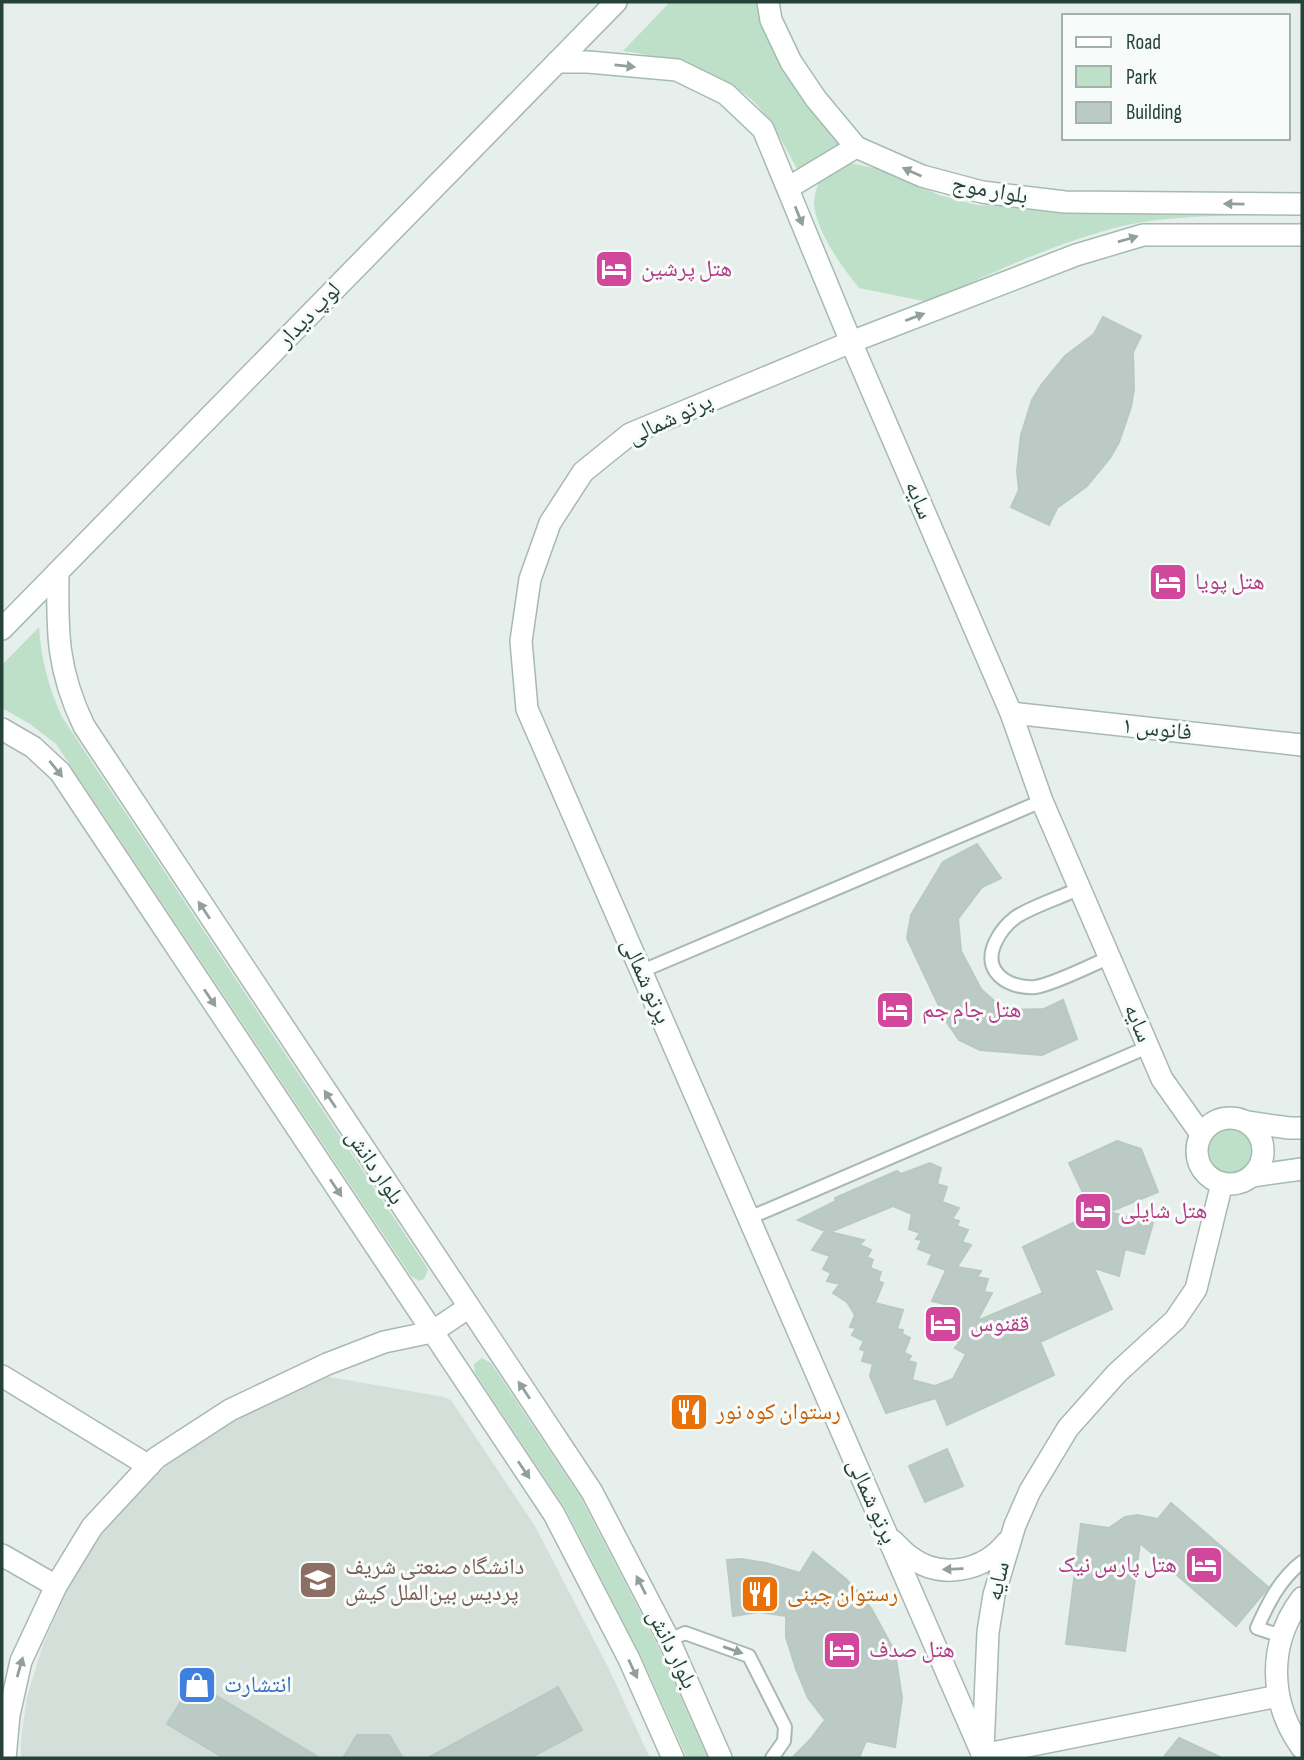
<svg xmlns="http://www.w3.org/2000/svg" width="1304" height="1760" viewBox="0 0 1304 1760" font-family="'Sofia Sans Condensed','Noto Naskh Arabic',sans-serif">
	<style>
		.built { fill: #d4dfda }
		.green { fill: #bfe0c8 }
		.building { fill: #bbcac4; stroke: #b8c9c2; stroke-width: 2; fill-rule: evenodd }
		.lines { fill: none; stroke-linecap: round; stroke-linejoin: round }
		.service-casing { stroke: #a8b8b2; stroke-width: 16 }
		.minor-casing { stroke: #a8b8b2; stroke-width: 24 }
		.tertiary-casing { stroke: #a8b8b2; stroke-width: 24 }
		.secondary-casing { stroke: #a4bbb3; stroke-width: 24 }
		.service { stroke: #fff; stroke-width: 12 }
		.minor { stroke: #fff; stroke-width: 21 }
		.tertiary { stroke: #fff; stroke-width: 21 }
		.secondary { stroke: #fff; stroke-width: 21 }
		.oneway { fill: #92a09c }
		.labels { text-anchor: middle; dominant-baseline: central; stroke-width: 6; stroke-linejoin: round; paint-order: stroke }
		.street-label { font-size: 23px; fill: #24423a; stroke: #f7fbf9 }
		.hotel-label { font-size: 23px; fill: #b23c85; stroke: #f7fbf9; text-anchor: start }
		.food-label { font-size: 23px; fill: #c56008; stroke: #f7fbf9; text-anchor: start }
		.education-label { font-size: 23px; fill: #785e54; stroke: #f7fbf9; text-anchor: start }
		.shop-label { font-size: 23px; fill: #366cbe; stroke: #f7fbf9; text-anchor: start }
	</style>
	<rect width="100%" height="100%" fill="#e6efeb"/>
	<path class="built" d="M 324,1376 L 444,1397 L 451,1400 L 535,1526 L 609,1669 L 650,1758 L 21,1758 L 21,1739 L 27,1697 L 43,1645 L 78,1565 L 112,1521 L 167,1465 L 248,1410 Z"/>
	<g class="green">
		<path d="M 670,2 L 761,2 C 769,28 776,59 792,83 C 807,105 828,124 846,143 L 800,174 C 786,150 773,120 753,101 C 718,68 669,58 623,51 Z"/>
		<path d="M 851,163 L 883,170 L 939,195 L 977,205 L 1264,214 C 1228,216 1192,216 1157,220 C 1088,228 1000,269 937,298 L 923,301 L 859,288 C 842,267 821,238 815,211 C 812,200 817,188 820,178 Z"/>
		<path d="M 39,627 C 41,660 49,688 62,717 L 426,1266 L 428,1270 L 424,1279 L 419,1281 L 411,1276 L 56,744 L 30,724 L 2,708 L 2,665 Z"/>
		<circle cx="1230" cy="1151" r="23"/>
		<path d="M 482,1358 L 491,1363 L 581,1498 L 658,1646 L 708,1758 L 687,1758 L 640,1654 L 565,1508 L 475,1373 L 474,1364 Z"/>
	</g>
	<g class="building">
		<path d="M 1103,317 L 1141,336 L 1133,352 L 1134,389 L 1131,407 L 1119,442 L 1110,458 L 1087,486 L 1057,508 L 1049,525 L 1011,507 L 1019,490 L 1017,471 L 1021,435 L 1032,400 L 1042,384 L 1065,356 L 1094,334 Z"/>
		<path d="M 977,844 L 1001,878 L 982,887 L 958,919 L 961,951 L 981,989 L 1004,1010 L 1044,1009 L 1063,1000 L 1077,1039 L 1042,1055 L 980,1050 L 959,1040 L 946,1021 L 907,938 L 911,915 L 943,862 Z"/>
		<path d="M 1117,1141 L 1141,1149 L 1158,1192 L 1109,1212 L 1153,1223 L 1144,1254 L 1125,1249 L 1119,1276 L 1094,1268 L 1112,1309 L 1040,1342 L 1054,1375 L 947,1425 L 936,1398 L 886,1413 L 870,1376 L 873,1364 L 862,1361 L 865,1351 L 860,1349 L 864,1341 L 852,1335 L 856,1328 L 850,1327 L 855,1315 L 847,1302 L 833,1293 L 840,1284 L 827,1281 L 831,1273 L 823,1269 L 830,1256 L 812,1250 L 825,1231 L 798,1220 L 836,1201 L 835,1198 L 897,1171 L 901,1174 L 930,1163 L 941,1168 L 937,1184 L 947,1187 L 942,1202 L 959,1208 L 952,1219 L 959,1221 L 957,1226 L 968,1230 L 962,1242 L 971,1245 L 957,1267 L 981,1271 L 977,1277 L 988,1279 L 984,1292 L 992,1293 L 977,1321 L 1043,1293 L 1023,1247 L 1077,1221 L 1085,1197 L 1069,1163 ZM 893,1206 L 912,1214 L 909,1229 L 920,1233 L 916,1239 L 922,1240 L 918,1249 L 932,1254 L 928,1264 L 946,1270 L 932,1301 L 949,1305 L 942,1318 L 960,1329 L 952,1339 L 959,1343 L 955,1348 L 966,1354 L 953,1379 L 935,1386 L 912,1380 L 916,1363 L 908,1361 L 911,1356 L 904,1353 L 910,1338 L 902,1334 L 903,1330 L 897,1329 L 903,1310 L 875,1303 L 883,1283 L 878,1281 L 881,1272 L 870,1268 L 873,1260 L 867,1257 L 871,1250 L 860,1245 L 864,1240 L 830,1232 Z"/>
		<path d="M 947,1449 L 963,1486 L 925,1502 L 909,1466 Z"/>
		<path d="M 1171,1503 L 1268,1587 L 1264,1593 L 1236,1626 L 1140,1543 L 1125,1651 L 1066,1644 L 1081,1524 L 1109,1528 L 1125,1517 L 1137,1515 L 1158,1519 Z"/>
		<path d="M 813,1552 L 846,1579 L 859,1593 L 871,1608 L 895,1652 L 902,1698 L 895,1747 L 866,1741 L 859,1758 L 792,1758 L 810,1740 L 825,1720 L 808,1698 L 796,1669 L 786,1637 L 786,1616 L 758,1612 L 733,1616 L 727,1560 L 742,1559 L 766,1563 L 800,1573 Z"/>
		<path d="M 193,1682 L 320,1758 L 224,1758 L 167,1724 Z"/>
		<path d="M 558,1687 L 582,1730 L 530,1758 L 428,1758 Z"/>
		<path d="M 357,1735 L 389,1735 L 403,1758 L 343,1758 Z"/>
		<path d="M 1179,1738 L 1222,1758 L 1163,1758 Z"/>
	</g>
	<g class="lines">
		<g class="service-casing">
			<g id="service">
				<path d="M 1080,888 C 1060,898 1035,905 1016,917 C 1001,928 983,954 996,972 C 1005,984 1021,988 1035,987 C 1052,985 1092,965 1110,957"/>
				<path d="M 642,971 L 1042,801"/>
				<path d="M 749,1218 L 1148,1047"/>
				<path d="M 1281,1636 L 1257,1628 C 1268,1603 1280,1579 1302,1562"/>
				<path d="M 669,1640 L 685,1633 L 749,1656 L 785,1727 L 784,1741 L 772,1758"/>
			</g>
		</g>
		<g class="minor-casing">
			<g id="minor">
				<path d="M 851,342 L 630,434 L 583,472 L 550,523 L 530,579 L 521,641 L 527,709 L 984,1758"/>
				<path d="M 2,1376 L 149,1466"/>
				<path d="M 893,1541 C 898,1546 903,1552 909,1556 C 940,1580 983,1572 1007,1542"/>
				<path d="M 2,1555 L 56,1586"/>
				<path d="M 1302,1598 C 1267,1644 1269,1702 1302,1748"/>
				<path d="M 983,1750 L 988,1632 L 994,1595 L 1015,1525 L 1030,1491 L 1068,1428 L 1117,1373 L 1175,1320 L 1196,1289 L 1222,1183"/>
				<path d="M 982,1755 L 1278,1696"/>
				<path d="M 5,1758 L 9,1715 L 21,1661 L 56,1586 L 92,1527 L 156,1458 L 230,1410 L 327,1364 L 384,1342 L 432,1332"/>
			</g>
		</g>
		<g class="tertiary-casing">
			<g id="tertiary">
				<path d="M 851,342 L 1011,713 L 1042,801 L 1162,1079 L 1201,1134"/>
				<path d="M 58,572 C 57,632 57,670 84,726 L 592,1492 L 669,1640 L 721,1758"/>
				<path d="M 2,629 L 616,2"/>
				<path d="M 1011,713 L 1302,745"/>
				<path d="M 2,729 L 33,747 L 60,772 L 554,1514 L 629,1659 L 673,1758"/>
				<path d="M 432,1332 L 469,1307"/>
			</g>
		</g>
		<g class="secondary-casing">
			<g id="secondary">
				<path d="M 768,2 L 771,20 L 791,62 L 816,99 L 856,147 L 922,176 L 982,192 L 1065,202 L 1302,204"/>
				<path d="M 557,62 L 588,62 L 677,70 L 726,94 L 763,129 L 851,342 L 1076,255 L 1143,235 L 1302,235"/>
				<path d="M 788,188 L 856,147"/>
				<circle cx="1230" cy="1151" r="33"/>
				<path d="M 1247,1122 L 1289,1128 L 1302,1128"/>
				<path d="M 1252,1176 L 1302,1169"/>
			</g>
		</g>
		<use href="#service" class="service"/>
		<use href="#minor" class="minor"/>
		<use href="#tertiary" class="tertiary"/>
		<use href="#secondary" class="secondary"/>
	</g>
	<defs><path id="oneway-solid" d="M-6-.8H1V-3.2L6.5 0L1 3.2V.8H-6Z" transform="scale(1.75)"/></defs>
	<g class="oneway">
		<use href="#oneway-solid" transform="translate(625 66) rotate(6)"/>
		<use href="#oneway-solid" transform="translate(912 172) rotate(-156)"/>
		<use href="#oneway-solid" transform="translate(1234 204) rotate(-179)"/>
		<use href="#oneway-solid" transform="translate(799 216) rotate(68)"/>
		<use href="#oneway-solid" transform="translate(1128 239) rotate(-16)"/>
		<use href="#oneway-solid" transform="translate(915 317) rotate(-21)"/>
		<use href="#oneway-solid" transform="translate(56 769) rotate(51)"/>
		<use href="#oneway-solid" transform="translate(204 910) rotate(-124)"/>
		<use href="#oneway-solid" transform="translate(210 998) rotate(56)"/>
		<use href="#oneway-solid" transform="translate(330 1099) rotate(-124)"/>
		<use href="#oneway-solid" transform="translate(336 1188) rotate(56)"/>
		<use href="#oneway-solid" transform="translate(524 1390) rotate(-124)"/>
		<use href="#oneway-solid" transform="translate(524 1470) rotate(56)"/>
		<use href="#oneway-solid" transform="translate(953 1569) rotate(178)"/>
		<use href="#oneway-solid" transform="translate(641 1585) rotate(-117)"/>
		<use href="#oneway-solid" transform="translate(733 1650) rotate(19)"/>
		<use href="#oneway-solid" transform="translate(20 1667) rotate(-74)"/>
		<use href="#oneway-solid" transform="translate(633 1669) rotate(65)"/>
	</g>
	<defs>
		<g id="hotel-square" transform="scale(2.0125)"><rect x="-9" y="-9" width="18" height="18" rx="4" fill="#d1479c" stroke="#f7fbf9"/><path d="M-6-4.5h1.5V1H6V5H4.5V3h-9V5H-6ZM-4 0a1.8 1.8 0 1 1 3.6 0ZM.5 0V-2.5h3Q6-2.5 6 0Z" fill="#fff"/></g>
		<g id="restaurant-square" transform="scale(2.0125)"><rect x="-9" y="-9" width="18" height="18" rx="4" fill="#e8710a" stroke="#f7fbf9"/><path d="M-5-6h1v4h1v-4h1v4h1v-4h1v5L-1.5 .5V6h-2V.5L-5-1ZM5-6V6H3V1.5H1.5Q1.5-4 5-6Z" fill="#fff"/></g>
		<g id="university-square" transform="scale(2.0125)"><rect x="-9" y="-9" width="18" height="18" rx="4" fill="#8d6e63" stroke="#f7fbf9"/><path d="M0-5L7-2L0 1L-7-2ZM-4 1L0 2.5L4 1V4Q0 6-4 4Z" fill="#fff"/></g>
		<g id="shop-square" transform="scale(2.0125)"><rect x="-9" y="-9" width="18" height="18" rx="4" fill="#3f7fe0" stroke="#f7fbf9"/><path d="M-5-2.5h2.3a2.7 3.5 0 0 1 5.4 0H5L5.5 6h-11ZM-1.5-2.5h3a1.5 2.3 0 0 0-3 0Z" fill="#fff"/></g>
	</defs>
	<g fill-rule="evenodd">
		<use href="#hotel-square" x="614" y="269"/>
		<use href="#hotel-square" x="1168" y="582"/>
		<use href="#hotel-square" x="895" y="1010"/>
		<use href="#hotel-square" x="1093" y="1211"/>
		<use href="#hotel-square" x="943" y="1324"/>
		<use href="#restaurant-square" x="689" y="1412"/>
		<use href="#hotel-square" x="1204" y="1565"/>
		<use href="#university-square" x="318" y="1580"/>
		<use href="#restaurant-square" x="760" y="1594"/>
		<use href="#hotel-square" x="842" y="1650"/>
		<use href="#shop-square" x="197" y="1685"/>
	</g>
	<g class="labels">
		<g class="street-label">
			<text transform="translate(990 190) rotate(10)">بلوار موج</text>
			<text transform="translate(309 315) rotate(-46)">لوپ دیدار</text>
			<text transform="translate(670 419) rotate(-25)">پرتو شمالی</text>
			<text transform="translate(919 500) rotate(67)">سایه</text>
			<text transform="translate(1157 729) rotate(6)">فانوس ۱</text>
			<text transform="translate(646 981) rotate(66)">پرتو شمالی</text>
			<text transform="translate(1138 1023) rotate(67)">سایه</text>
			<text transform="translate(375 1167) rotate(56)">بلوار دانش</text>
			<text transform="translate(872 1501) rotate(66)">پرتو شمالی</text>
			<text transform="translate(998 1581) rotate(-77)">سایه</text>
			<text transform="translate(672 1649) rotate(64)">بلوار دانش</text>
		</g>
		<g class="hotel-label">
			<text x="641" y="269">هتل پرشین</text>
			<text x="1195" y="582">هتل پویا</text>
			<text x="922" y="1010">هتل جام جم</text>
			<text x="1120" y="1211">هتل شایلی</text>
			<text x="970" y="1324">ققنوس</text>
			<text x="1177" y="1565" text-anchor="end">هتل پارس نیک</text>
			<text x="869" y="1650">هتل صدف</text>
		</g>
		<g class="food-label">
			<text x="716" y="1412">رستوان کوه نور</text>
			<text x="787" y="1594">رستوان چینی</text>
		</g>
		<g class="education-label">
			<text x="345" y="1567">دانشگاه صنعتی شریف<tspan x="345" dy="26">پردیس بین‌الملل کیش</tspan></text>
		</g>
		<g class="shop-label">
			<text x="224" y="1685">انتشارت</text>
		</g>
	</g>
	<rect width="1304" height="1760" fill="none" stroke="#24423a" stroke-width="7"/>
	<rect x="1062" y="14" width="228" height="126" fill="#f7fbf9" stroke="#a3b1ad" stroke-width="2"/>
	<rect x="1076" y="37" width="35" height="10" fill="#ffffff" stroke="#a3b1ad" stroke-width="2"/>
	<text x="1126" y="49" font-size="21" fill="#24423a">Road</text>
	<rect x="1076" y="66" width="35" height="21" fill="#bfe0c8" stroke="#a3b1ad" stroke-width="2"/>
	<text x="1126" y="84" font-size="21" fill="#24423a">Park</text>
	<rect x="1076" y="102" width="35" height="21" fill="#bbcac4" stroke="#a3b1ad" stroke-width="2"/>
	<text x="1126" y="119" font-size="21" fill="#24423a">Building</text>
</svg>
